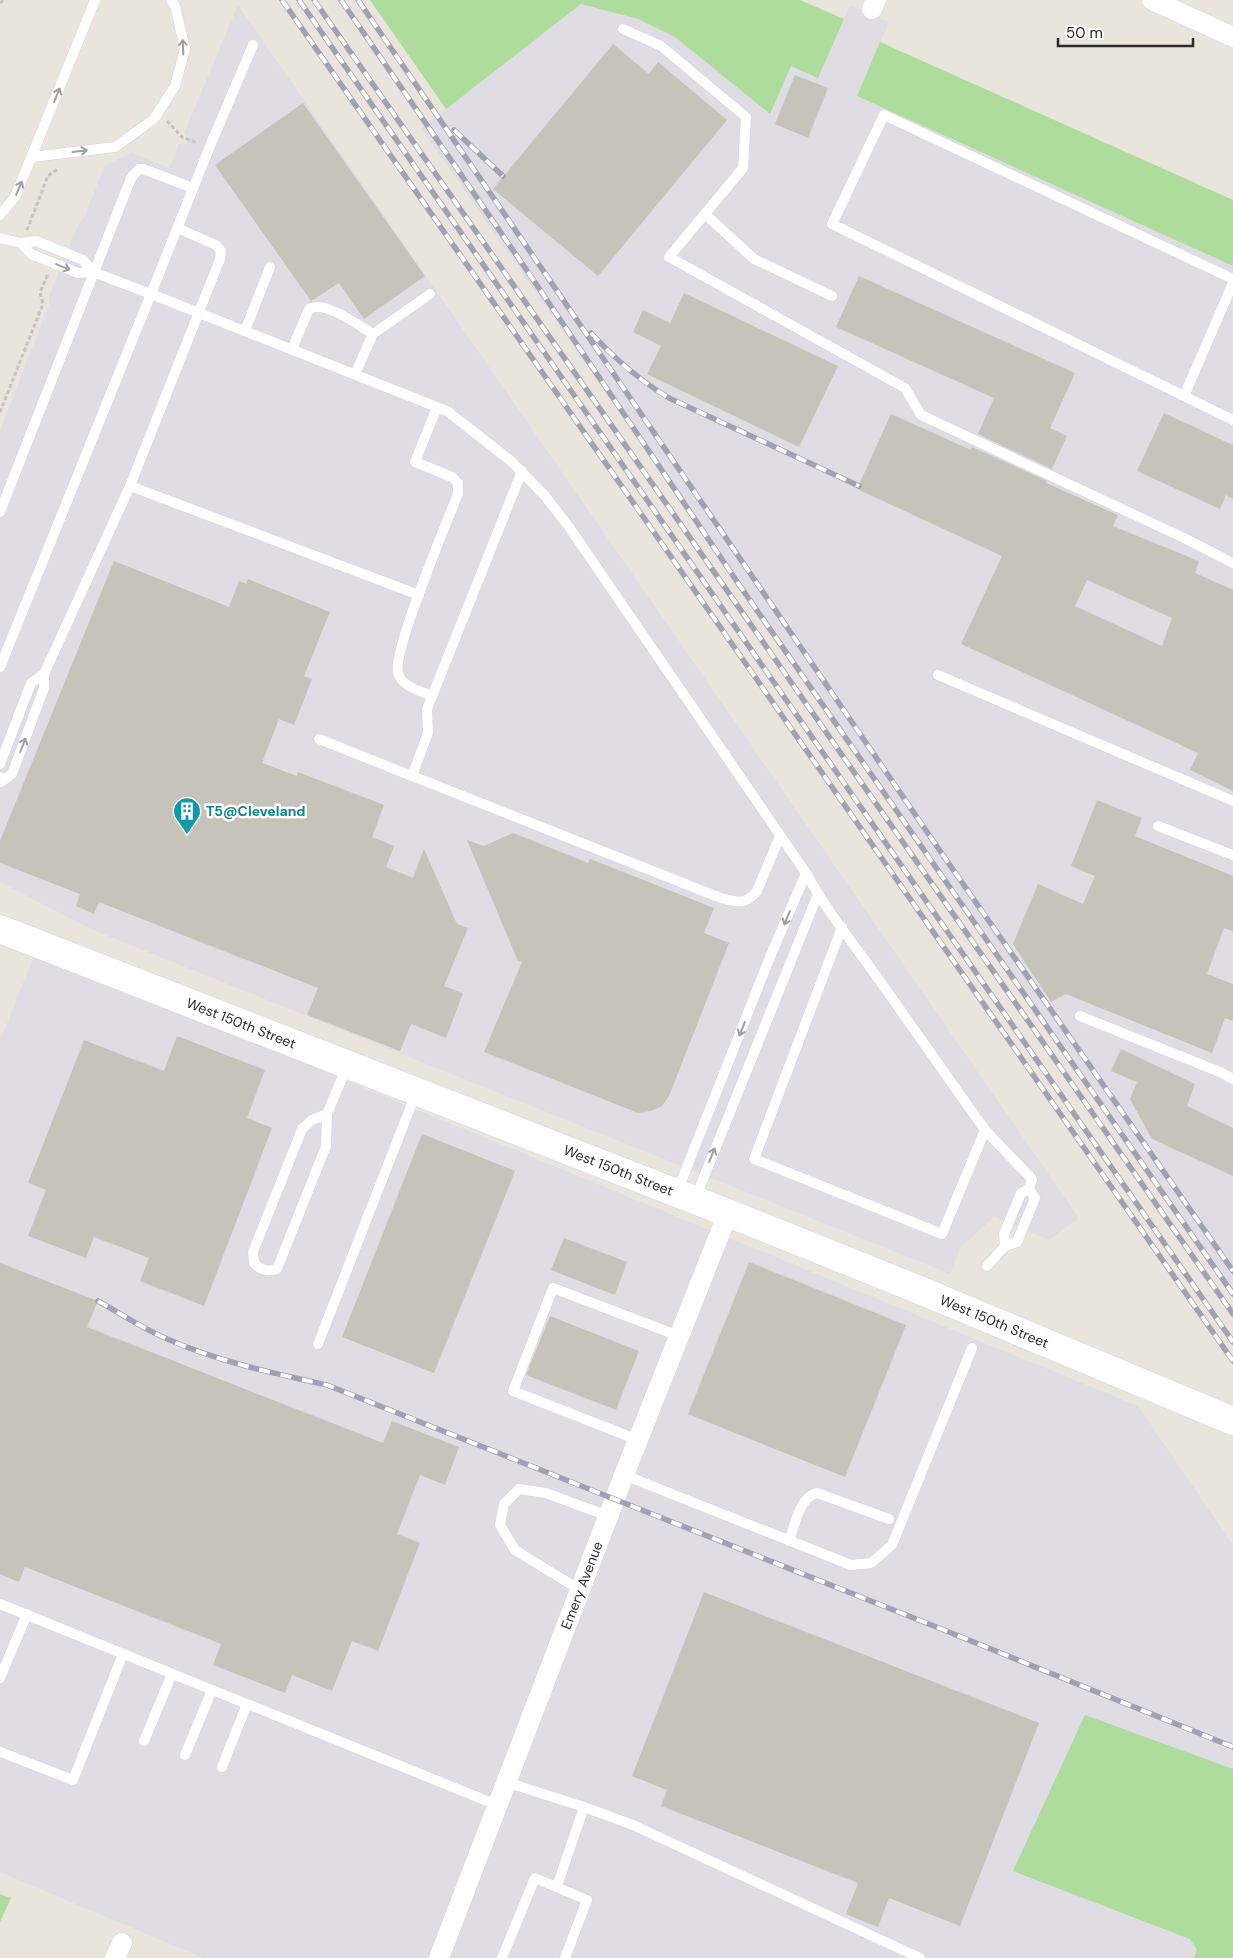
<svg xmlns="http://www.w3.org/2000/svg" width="1233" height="1958" viewBox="0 0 1233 1958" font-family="'DM Sans',sans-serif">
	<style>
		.industrial { fill: #dfdce3 }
		.green { fill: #addc9d }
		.building { fill: #c6c3bb; fill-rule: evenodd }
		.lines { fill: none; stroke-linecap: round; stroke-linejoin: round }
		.lane-casing { stroke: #d2d3e1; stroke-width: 11 }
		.street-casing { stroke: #d2d3e1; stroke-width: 21 }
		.secondary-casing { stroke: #d2d3e1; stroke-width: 29 }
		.path { stroke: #c3c3c3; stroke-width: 3; stroke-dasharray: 4 2.5; stroke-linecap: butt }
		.lane { stroke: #fff; stroke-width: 10 }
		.street { stroke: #fff; stroke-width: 20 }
		.secondary { stroke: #fff; stroke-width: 28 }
		.rail-casing { stroke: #a0a1b2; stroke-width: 5.5 }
		.rail { stroke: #fff; stroke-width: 4; stroke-dasharray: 11; stroke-linecap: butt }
		.oneway { stroke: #9f9f9f }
		.labels { text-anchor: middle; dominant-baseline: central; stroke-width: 5; stroke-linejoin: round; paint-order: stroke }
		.culture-label { font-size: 14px; font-weight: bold; fill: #0d838f; stroke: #fff; text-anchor: start }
		.street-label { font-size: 14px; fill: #292929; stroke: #fff }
	</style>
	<rect width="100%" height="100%" fill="#eae5dc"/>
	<g class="industrial">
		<path d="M 581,4 L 638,19 L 675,37 L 769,114 L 791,66 L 818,77 L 850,5 L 889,22 L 857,96 L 1233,266 L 1233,1290 L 421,128 Z"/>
		<path d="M 238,5 L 1079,1218 L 1049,1240 L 994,1217 L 960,1248 L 950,1274 L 93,930 L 0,882 L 0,430 L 49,305 L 49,296 L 79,223 L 84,218 L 105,165 L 132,153 L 169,168 L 179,144 L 187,144 L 190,137 L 184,133 Z"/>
		<path d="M 35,953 L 1138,1406 L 1233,1545 L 1233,1869 L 1194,1958 L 203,1958 L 0,1872 L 0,1041 Z"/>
	</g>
	<g class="green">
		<path d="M 370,0 L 800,0 L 844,19 L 818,78 L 791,66 L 770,114 L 675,37 L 638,19 L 581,4 L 446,109 Z"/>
		<path d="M 880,42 L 1233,200 L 1233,266 L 857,96 Z"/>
		<path d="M 1085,1715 L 1233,1769 L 1233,1958 L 1194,1958 L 1197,1950 L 1190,1939 L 1013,1871 Z"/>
		<path d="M 0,1894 L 11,1898 L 0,1922 Z"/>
	</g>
	<g class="building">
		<path d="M 613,44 L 649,74 L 658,62 L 727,120 L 598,276 L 493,189 Z"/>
		<path d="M 795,75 L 828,88 L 808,138 L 775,124 Z"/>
		<path d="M 303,103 L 425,276 L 364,319 L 339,283 L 311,301 L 215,165 Z"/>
		<path d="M 859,276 L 1075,373 L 1050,428 L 1067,436 L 1052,469 L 978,434 L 994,398 L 836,327 Z"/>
		<path d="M 684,293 L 838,366 L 799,447 L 647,374 L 661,346 L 633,332 L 643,310 L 670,323 Z"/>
		<path d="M 1164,413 L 1233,445 L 1233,499 L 1226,495 L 1220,509 L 1137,471 Z"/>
		<path d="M 891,414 L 971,450 L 972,447 L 1047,481 L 1046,483 L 1118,515 L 1113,526 L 1199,561 L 1195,573 L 1233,590 L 1233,791 L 1190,770 L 1198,753 L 961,644 L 1002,556 L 857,489 ZM 1087,580 L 1172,618 L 1162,646 L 1075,606 Z"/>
		<path d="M 114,561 L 229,607 L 239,581 L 246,584 L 248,579 L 330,612 L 304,676 L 312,679 L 294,725 L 279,719 L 262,763 L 297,776 L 298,772 L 384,805 L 372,837 L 394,846 L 386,867 L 413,878 L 424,849 L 457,924 L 468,928 L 444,986 L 463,993 L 446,1038 L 411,1024 L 400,1051 L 307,1015 L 318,988 L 99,902 L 94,914 L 76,906 L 80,894 L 0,863 L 0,841 Z"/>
		<path d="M 1097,800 L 1142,818 L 1135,836 L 1233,876 L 1233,931 L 1224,928 L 1207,974 L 1233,984 L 1233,1021 L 1225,1018 L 1212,1053 L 1066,994 L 1051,1002 L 1013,944 L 1038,884 L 1083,904 L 1095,876 L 1071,866 Z"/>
		<path d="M 513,833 L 588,863 L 590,859 L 714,908 L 704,933 L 729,943 L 669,1096 L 662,1106 L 651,1111 L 638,1113 L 484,1052 L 522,962 L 518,961 L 467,840 L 484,846 Z"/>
		<path d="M 177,1036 L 265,1070 L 247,1118 L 272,1128 L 204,1306 L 140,1281 L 149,1258 L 94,1237 L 86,1258 L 28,1236 L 46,1190 L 28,1183 L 84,1040 L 164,1071 Z"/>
		<path d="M 1121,1049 L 1195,1084 L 1187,1106 L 1233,1128 L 1233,1176 L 1152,1139 L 1130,1099 L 1137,1082 L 1111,1071 Z"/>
		<path d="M 422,1134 L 515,1171 L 434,1373 L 342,1337 Z"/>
		<path d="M 564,1238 L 627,1262 L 615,1295 L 551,1270 Z"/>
		<path d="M 749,1262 L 906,1325 L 845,1477 L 688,1414 Z"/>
		<path d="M 0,1263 L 98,1301 L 87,1327 L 383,1443 L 392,1421 L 459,1447 L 445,1485 L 420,1475 L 397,1534 L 420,1543 L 378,1651 L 352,1641 L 332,1691 L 292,1675 L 285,1693 L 213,1665 L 221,1644 L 25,1567 L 19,1582 L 0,1574 Z"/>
		<path d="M 550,1316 L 639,1351 L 616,1410 L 526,1375 Z"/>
		<path d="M 704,1592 L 1039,1723 L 960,1926 L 889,1898 L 878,1927 L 846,1914 L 858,1883 L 661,1806 L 667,1790 L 632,1776 Z"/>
	</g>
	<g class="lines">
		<g class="lane-casing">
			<g id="lane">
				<path d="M 623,29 L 661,46 L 746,117 L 743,168 L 669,257 L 905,388 L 921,415 L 1184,538 L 1233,563"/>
				<path d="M 253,45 L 210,146 L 151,294 L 447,411 L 511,461 L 545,496 L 569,527 L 806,873 C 826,910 853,943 877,977 C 913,1028 949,1079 985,1130 L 942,1234 L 754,1159 L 842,927"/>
				<path d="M 32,157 L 115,147 L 154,119 L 175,86 L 185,49 L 175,6 L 171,0"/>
				<path d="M 705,214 L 754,259 L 832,296"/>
				<path d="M 0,215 L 15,197 L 95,0"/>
				<path d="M 177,228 L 216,245 L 221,251 L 220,259 L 130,486 L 419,595"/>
				<path d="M 0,238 L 21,243 L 36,241 L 83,260 L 93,272 L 78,273 L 31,254 L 21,243"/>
				<path d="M 1233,279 L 884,115 L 832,224 L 1233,420"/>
				<path d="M 245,331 L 270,267"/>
				<path d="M 292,349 L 309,309 C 325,300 358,325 373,334"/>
				<path d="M 355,374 L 373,334 L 430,294"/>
				<path d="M 1184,396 L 1233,283"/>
				<path d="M 522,471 L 427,709 L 428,733 L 412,776 L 721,898 C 737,902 745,906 757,891 L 780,836"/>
				<path d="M 0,512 L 131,178 L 139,169 L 143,169 L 193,188"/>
				<path d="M 0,667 L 151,294 L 93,272"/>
				<path d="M 938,675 L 1233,801"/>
				<path d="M 432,696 C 421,691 402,687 398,673 C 392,652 447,522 458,494 L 458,483 L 452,477 L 415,462 L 437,407"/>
				<path d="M 319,739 L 412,776"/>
				<path d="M 0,764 L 31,683 L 44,674 L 130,486"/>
				<path d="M 0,777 L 1,782 L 12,774 L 44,688 L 44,674"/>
				<path d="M 1158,826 L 1233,855"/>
				<path d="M 1080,1016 L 1220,1072 L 1233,1079"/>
				<path d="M 327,1114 L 312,1120 L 302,1129 L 253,1252 L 254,1263 C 261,1271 268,1272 277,1269 L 326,1146 L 327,1114 L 347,1066"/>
				<path d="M 985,1130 L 1032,1179 L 1029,1189"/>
				<path d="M 1029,1189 L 1035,1198 L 1017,1242 L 1005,1246 L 1004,1234 L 1021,1193 Z"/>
				<path d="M 677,1192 L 770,957 L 806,873"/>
				<path d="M 695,1199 L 818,894"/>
				<path d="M 987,1266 L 1005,1246"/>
				<path d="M 318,1344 L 416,1093"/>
				<path d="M 638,1440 L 513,1391 L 553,1288 L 679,1336"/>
				<path d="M 624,1475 L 851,1565 L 871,1563 L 892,1545 L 972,1348"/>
				<path d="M 789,1541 C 795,1526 799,1497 817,1493 L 889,1519"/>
				<path d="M 580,1590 L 515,1550 L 500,1525 L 504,1504 L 519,1489 L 546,1493 L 608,1516"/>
				<path d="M 0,1604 L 497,1805"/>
				<path d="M 0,1678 L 27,1614"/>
				<path d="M 144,1741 L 172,1674"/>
				<path d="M 0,1752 L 73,1780 L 123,1654"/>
				<path d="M 185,1755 L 212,1690"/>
				<path d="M 222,1767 L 247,1704"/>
				<path d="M 506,1782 L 584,1807 L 557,1886"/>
				<path d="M 584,1807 L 633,1825 L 920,1958"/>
				<path d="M 502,1958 L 535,1878 L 587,1900 L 565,1958"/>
			</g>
		</g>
		<g class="street-casing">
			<g id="street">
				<path d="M 1152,0 L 1233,37"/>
				<path d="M 872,9 L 876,0"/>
				<path d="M 115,1958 L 122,1943"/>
				<path id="s1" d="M 439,1958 L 624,1475 L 728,1213"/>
			</g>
		</g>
		<g class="secondary-casing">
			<g id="secondary">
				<path id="s2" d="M 0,929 L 728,1213 L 917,1289 L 1233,1421"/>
			</g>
		</g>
		<g class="path">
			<path d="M 0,3 L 4,0"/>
			<path d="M 167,121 L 182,137 L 198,143"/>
			<path d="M 27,230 L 48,176 L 59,168"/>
			<path d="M 0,412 L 43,304 L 40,292 L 48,274"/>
		</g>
		<use href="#lane" class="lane"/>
		<use href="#street" class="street"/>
		<use href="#secondary" class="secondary"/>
		<g class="rail-casing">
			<g id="rail">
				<path d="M 282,0 L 1233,1361"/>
				<path d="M 299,0 L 1233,1342"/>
				<path d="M 314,0 L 1233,1314"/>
				<path d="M 341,0 L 530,275 L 740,586 L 1233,1294"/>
				<path d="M 358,0 L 938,848 L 1233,1271"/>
				<path d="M 454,130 L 503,176"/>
				<path d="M 591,333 C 615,359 639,380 669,398 L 859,486"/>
				<path d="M 98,1301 C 120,1313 142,1328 165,1338 C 216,1361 272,1373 327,1385 L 939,1628 L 1233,1747"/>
			</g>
		</g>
		<use href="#rail" class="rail"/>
	</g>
	<defs><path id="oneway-shaft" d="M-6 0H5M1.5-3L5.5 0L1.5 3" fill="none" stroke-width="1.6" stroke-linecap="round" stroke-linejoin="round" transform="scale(1.25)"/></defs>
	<g class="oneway">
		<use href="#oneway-shaft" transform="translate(183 47) rotate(-92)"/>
		<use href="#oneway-shaft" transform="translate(57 95) rotate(-68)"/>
		<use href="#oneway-shaft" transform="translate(80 151) rotate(-7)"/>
		<use href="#oneway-shaft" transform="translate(19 188) rotate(-67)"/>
		<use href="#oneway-shaft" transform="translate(63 267) rotate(22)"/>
		<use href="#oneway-shaft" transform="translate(23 745) rotate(-69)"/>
		<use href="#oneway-shaft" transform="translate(787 918) rotate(113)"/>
		<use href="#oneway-shaft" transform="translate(742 1029) rotate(112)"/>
		<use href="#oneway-shaft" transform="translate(712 1155) rotate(-68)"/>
	</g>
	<defs>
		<g id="building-pin" transform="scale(1.4375)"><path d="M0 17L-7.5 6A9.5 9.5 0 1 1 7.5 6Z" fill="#0f9aa8" stroke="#fff"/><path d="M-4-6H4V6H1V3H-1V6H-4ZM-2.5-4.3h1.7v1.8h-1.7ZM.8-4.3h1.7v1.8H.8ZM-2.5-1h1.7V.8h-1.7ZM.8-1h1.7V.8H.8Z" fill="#fff"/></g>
	</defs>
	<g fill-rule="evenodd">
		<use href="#building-pin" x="187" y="811"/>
	</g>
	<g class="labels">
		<g class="culture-label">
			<text x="206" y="811">T5@Cleveland</text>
		</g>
		<g class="street-label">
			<text stroke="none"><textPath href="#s2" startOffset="259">West 150th Street</textPath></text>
			<text stroke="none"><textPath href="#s2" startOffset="664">West 150th Street</textPath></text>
			<text stroke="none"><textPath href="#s2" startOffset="1069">West 150th Street</textPath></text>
			<text stroke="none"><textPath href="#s1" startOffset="399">Emery Avenue</textPath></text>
		</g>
	</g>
	<path d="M1058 38v8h135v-8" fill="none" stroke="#292929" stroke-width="2.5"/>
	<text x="1066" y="38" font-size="15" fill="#292929" stroke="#ffffff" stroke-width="4" paint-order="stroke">50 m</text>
</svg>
